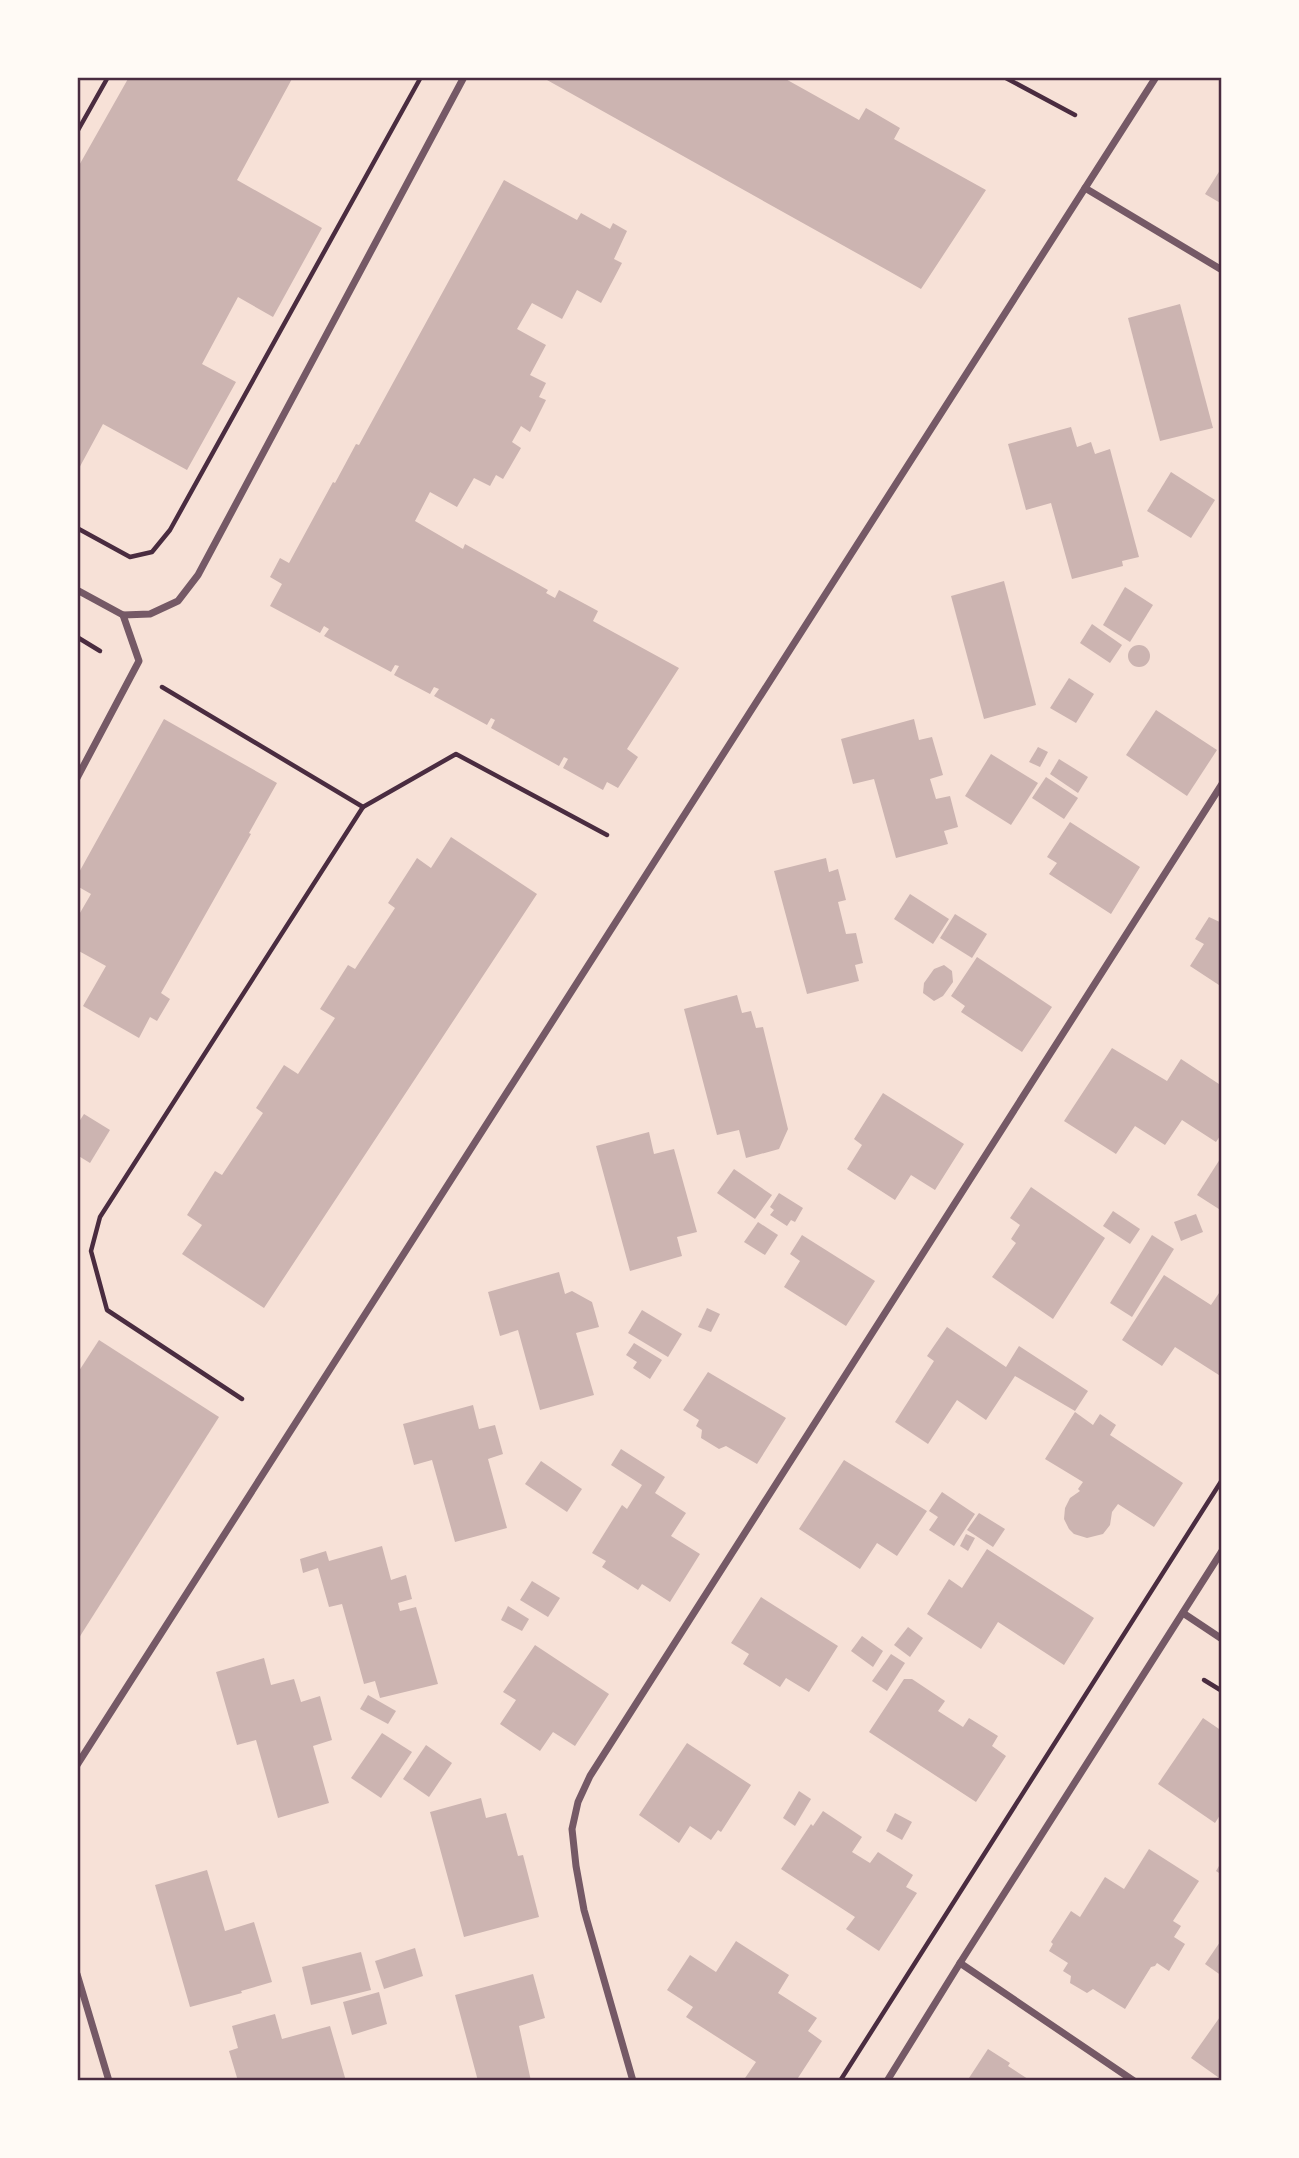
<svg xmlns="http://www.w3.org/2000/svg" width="1299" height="2158" viewBox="0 0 1299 2158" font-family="'Public Sans',sans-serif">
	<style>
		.building { fill: #ccb4b1 }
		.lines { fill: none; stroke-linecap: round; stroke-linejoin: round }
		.path { stroke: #4a2c40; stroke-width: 4.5 }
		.minor { stroke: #755966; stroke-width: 7 }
		.neatline { fill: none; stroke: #4a2c40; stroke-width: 2.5 }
	</style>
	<rect width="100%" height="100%" fill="#f7e1d7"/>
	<g class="building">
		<path d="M 129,77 L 293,77 L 237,180 L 322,228 L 273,317 L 238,297 L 202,364 L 236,382 L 187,470 L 103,424 L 77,472 L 77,169 Z"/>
		<path d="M 548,77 L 782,77 L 859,120 L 866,108 L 900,128 L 894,139 L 986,190 L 921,289 L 547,80 Z"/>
		<path d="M 1222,167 L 1222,204 L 1205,194 Z"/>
		<path d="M 504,180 L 577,220 L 581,213 L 610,229 L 613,223 L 627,231 L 614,259 L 622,263 L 601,303 L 577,290 L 562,319 L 532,303 L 517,329 L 546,345 L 530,375 L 546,383 L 539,397 L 546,400 L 530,432 L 521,426 L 512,442 L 521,448 L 503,479 L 496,475 L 490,486 L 474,478 L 457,507 L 430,492 L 415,521 L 463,549 L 465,544 L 548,590 L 546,593 L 555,598 L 559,590 L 598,611 L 593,621 L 679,668 L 627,749 L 638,757 L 618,788 L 607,782 L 603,790 L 563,768 L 568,759 L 564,757 L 559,766 L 491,728 L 495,720 L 491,718 L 487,725 L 434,696 L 439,689 L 434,687 L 430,694 L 394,675 L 399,666 L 395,665 L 391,672 L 324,636 L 329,629 L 324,626 L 320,633 L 270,606 L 282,584 L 270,577 L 280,558 L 289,563 L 333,482 L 335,483 L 356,444 L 359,445 Z"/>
		<path d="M 1180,304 L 1213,428 L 1160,441 L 1128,318 Z"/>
		<path d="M 1071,427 L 1077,447 L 1091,442 L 1095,454 L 1110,449 L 1139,557 L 1122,561 L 1123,566 L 1072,579 L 1051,503 L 1026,510 L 1008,444 Z"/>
		<path d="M 1171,472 L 1215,500 L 1191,538 L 1147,511 Z"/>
		<path d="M 1004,581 L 1036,705 L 984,719 L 951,596 Z"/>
		<path d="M 1125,587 L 1153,605 L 1130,642 L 1103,625 Z"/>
		<path d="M 1092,624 L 1122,645 L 1110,663 L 1080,643 Z"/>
		<circle cx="1139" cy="656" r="11"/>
		<path d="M 1069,678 L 1094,694 L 1076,723 L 1050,708 Z"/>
		<path d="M 1156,710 L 1217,750 L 1187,796 L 1126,755 Z"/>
		<path d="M 164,719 L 277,783 L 249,833 L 251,834 L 161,993 L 170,999 L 157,1021 L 150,1017 L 139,1038 L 83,1006 L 106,966 L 77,950 L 77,918 L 91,894 L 77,886 L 77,876 Z"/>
		<path d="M 914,719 L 919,740 L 932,737 L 943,775 L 930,779 L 936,799 L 950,796 L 958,827 L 944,831 L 948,844 L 896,858 L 874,779 L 853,784 L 841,739 Z"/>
		<path d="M 1038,747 L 1048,752 L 1040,767 L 1029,762 Z"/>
		<path d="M 991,754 L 1038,783 L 1011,825 L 965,796 Z"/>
		<path d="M 1059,759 L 1088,777 L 1078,793 L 1050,774 Z"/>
		<path d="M 1046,777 L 1078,798 L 1064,819 L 1032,798 Z"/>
		<path d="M 1070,822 L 1140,867 L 1111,914 L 1049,874 L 1057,863 L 1047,857 Z"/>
		<path d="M 451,837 L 537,894 L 264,1308 L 182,1254 L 202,1225 L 187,1215 L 215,1171 L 222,1175 L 263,1113 L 256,1108 L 284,1065 L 298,1074 L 335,1018 L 320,1009 L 348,965 L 355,969 L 395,908 L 388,903 L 417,858 L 431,868 Z"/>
		<path d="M 826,858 L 829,872 L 838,869 L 846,900 L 838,902 L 846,934 L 856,933 L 863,963 L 855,965 L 859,981 L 807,994 L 774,871 Z"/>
		<path d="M 910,894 L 949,919 L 933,944 L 894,919 Z"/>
		<path d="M 955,914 L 987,934 L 972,958 L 940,938 Z"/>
		<path d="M 1209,917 L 1222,923 L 1222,987 L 1190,966 L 1204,944 L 1195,939 Z"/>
		<path d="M 977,957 L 1052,1007 L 1022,1052 L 961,1012 L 965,1006 L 951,996 Z"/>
		<path d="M 944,965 L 952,971 L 953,982 L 943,996 L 934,1001 L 923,993 L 924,983 L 934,969 Z"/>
		<path d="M 737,995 L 742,1013 L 751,1011 L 756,1028 L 763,1027 L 788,1129 L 779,1149 L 746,1158 L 739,1130 L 717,1135 L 684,1009 Z"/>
		<path d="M 1112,1048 L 1167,1081 L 1181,1059 L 1222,1086 L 1222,1133 L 1216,1142 L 1182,1120 L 1165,1145 L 1135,1126 L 1116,1154 L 1064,1121 Z"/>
		<path d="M 883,1093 L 964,1144 L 935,1190 L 911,1175 L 895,1200 L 847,1169 L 862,1145 L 854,1139 Z"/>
		<path d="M 84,1114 L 110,1130 L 90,1163 L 77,1155 L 77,1125 Z"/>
		<path d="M 649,1132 L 654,1154 L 674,1149 L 697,1232 L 677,1237 L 682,1256 L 630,1271 L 596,1146 Z"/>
		<path d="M 1222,1156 L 1222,1211 L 1197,1195 Z"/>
		<path d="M 734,1169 L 772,1195 L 755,1219 L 717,1193 Z"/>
		<path d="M 1031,1187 L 1105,1238 L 1053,1319 L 992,1277 L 1016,1243 L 1011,1239 L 1020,1225 L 1010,1218 Z"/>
		<path d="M 779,1193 L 803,1208 L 795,1222 L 791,1220 L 787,1226 L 770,1215 L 774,1210 L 770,1207 Z"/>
		<path d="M 1113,1211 L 1140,1229 L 1130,1244 L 1103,1226 Z"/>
		<path d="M 1196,1214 L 1203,1232 L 1181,1241 L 1174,1222 Z"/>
		<path d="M 758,1222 L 778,1235 L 765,1255 L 744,1242 Z"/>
		<path d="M 802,1235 L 875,1281 L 846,1326 L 784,1287 L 800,1261 L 790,1254 Z"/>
		<path d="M 1152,1235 L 1174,1249 L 1132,1317 L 1110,1303 Z"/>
		<path d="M 559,1272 L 565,1294 L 572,1291 L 592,1302 L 599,1327 L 576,1333 L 594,1395 L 540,1410 L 518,1330 L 500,1336 L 488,1292 Z"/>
		<path d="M 1164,1275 L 1211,1305 L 1219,1293 L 1222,1295 L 1222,1377 L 1175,1347 L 1162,1366 L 1122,1340 Z"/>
		<path d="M 707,1308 L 720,1314 L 711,1332 L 698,1327 Z"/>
		<path d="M 642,1310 L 682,1334 L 668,1357 L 628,1333 Z"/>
		<path d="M 947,1327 L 1006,1367 L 1019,1346 L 1088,1391 L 1075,1411 L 1015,1376 L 986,1420 L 957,1400 L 928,1444 L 895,1422 L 934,1361 L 927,1356 Z"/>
		<path d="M 99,1340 L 219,1417 L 77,1641 L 77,1374 Z"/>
		<path d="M 634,1343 L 662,1360 L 650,1379 L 633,1368 L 637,1362 L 626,1355 Z"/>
		<path d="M 708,1372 L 786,1418 L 757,1464 L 726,1446 L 719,1449 L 701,1438 L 702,1430 L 696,1426 L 699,1420 L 683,1410 Z"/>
		<path d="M 473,1405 L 479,1429 L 495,1425 L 503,1454 L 488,1459 L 507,1528 L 455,1542 L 432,1460 L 414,1465 L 403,1424 Z"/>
		<path d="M 1075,1412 L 1093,1425 L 1100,1414 L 1116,1425 L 1110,1435 L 1183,1483 L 1154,1527 L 1118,1504 L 1112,1512 L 1110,1525 L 1103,1534 L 1087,1538 L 1074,1534 L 1069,1529 L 1064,1519 L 1065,1508 L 1070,1498 L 1080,1491 L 1078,1489 L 1083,1482 L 1045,1459 Z"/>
		<path d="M 621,1449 L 665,1477 L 655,1493 L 686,1513 L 671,1536 L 700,1554 L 670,1602 L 642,1584 L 638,1590 L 602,1567 L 606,1561 L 592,1553 L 622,1505 L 627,1509 L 642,1485 L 611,1465 Z"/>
		<path d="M 844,1460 L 927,1511 L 897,1556 L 877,1543 L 860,1569 L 799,1529 Z"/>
		<path d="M 541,1461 L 582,1489 L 567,1512 L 525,1484 Z"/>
		<path d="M 942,1492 L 975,1514 L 954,1546 L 929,1530 L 938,1517 L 929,1511 Z"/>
		<path d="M 979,1513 L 1005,1529 L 993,1547 L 967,1530 Z"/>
		<path d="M 966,1534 L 975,1538 L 968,1551 L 960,1546 Z"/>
		<path d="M 382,1546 L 391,1580 L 406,1575 L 412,1599 L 398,1603 L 400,1611 L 416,1607 L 438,1684 L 380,1698 L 375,1681 L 364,1684 L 342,1604 L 329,1607 L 318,1568 L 303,1573 L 300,1559 L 326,1551 L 329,1561 Z"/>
		<path d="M 987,1549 L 1094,1618 L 1064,1665 L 998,1622 L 981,1649 L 927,1614 L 949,1579 L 962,1588 Z"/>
		<path d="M 532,1581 L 560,1598 L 548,1617 L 520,1600 Z"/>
		<path d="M 761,1597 L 838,1646 L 809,1692 L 786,1678 L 780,1687 L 743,1664 L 749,1654 L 731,1643 Z"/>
		<path d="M 508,1606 L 529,1619 L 522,1631 L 501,1620 Z"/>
		<path d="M 908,1627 L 923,1638 L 910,1657 L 894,1645 Z"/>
		<path d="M 862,1636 L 883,1651 L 873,1667 L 851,1651 Z"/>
		<path d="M 535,1645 L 609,1694 L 575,1746 L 553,1732 L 540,1751 L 500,1724 L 516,1700 L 503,1692 Z"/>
		<path d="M 891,1654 L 905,1663 L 887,1691 L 872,1681 Z"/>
		<path d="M 264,1658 L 271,1685 L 294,1679 L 301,1702 L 320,1696 L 332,1740 L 313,1746 L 329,1803 L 278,1818 L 256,1740 L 237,1745 L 216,1672 Z"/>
		<path d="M 904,1679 L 912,1679 L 945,1701 L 938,1711 L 963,1727 L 969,1718 L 998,1736 L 992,1746 L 1006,1756 L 976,1802 L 869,1732 Z"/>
		<path d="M 368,1695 L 396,1711 L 388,1724 L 360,1709 Z"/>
		<path d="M 1203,1718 L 1222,1731 L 1222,1812 L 1215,1823 L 1158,1784 Z"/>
		<path d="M 382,1733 L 412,1752 L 381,1798 L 351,1778 Z"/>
		<path d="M 687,1743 L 751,1785 L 721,1832 L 718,1830 L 711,1840 L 690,1826 L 679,1843 L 639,1815 Z"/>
		<path d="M 426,1745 L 452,1763 L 429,1797 L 403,1779 Z"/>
		<path d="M 799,1791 L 811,1799 L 795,1826 L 783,1818 Z"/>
		<path d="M 481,1798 L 486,1818 L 506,1813 L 518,1856 L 523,1855 L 539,1917 L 464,1937 L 430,1812 Z"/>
		<path d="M 823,1811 L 862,1837 L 852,1852 L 870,1863 L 878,1852 L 913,1875 L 906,1887 L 917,1893 L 879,1951 L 846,1929 L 855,1917 L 781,1869 L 811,1824 L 813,1826 Z"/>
		<path d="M 895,1813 L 912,1822 L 902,1840 L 886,1831 Z"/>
		<path d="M 1149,1849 L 1199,1881 L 1173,1921 L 1181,1926 L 1174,1937 L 1185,1944 L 1169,1971 L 1157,1963 L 1155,1966 L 1151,1967 L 1125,2009 L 1093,1989 L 1087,1993 L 1070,1983 L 1071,1976 L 1063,1971 L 1068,1963 L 1049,1951 L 1053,1944 L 1051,1942 L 1071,1911 L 1080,1917 L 1105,1877 L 1124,1889 Z"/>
		<path d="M 1222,1861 L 1222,1875 L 1216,1871 Z"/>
		<path d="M 207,1870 L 225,1931 L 254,1922 L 272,1982 L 241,1991 L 242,1993 L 190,2007 L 155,1885 Z"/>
		<path d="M 1222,1939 L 1222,1976 L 1205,1964 Z"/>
		<path d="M 736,1941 L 789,1975 L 778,1993 L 817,2018 L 808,2031 L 822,2041 L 796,2081 L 743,2081 L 756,2062 L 686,2017 L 693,2007 L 667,1990 L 690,1955 L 716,1972 Z"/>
		<path d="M 415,1948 L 423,1976 L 384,1989 L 375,1961 Z"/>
		<path d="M 361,1952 L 371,1990 L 311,2005 L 302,1967 Z"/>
		<path d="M 533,1974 L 545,2018 L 519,2026 L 531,2081 L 478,2081 L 455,1995 Z"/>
		<path d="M 379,1992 L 387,2024 L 352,2035 L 343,2002 Z"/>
		<path d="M 275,2014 L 282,2039 L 330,2026 L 346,2081 L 238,2081 L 229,2051 L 238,2048 L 232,2026 Z"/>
		<path d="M 1222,2014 L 1222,2080 L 1191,2058 Z"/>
		<path d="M 988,2049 L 1010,2063 L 1008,2066 L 1031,2081 L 967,2081 Z"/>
	</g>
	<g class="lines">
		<g class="path">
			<path d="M 1004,77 L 1075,115"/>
			<path d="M 77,132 L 108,77"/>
			<path d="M 77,528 L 130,557 L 152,552 L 170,530 L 421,77"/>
			<path d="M 77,637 L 100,651"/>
			<path d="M 162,687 L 363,807"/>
			<path d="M 242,1399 L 107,1310 L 91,1251 L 100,1217 L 363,807 L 456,754 L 607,835"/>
			<path d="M 1204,1680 L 1222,1691"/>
			<path d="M 840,2081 L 1222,1480"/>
		</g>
		<g class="minor">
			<path d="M 1085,188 L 1222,270"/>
			<path d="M 77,590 L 123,615 L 150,614 L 178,601 L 198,575 L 464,77"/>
			<path d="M 77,778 L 139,661 L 123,615"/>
			<path d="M 1183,1613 L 1222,1639"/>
			<path d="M 77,1765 L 1156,77"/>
			<path d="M 960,1963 L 1134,2081"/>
			<path d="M 77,1974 L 109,2081"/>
			<path d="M 633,2081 L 584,1910 L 576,1866 L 572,1829 L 578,1802 L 590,1776 L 1222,784"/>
			<path d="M 887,2081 L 960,1963 L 1222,1551"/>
		</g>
	</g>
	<rect width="1299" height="2158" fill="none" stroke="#fffaf5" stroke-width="158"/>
	<rect x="79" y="79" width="1141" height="2000" class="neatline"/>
</svg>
